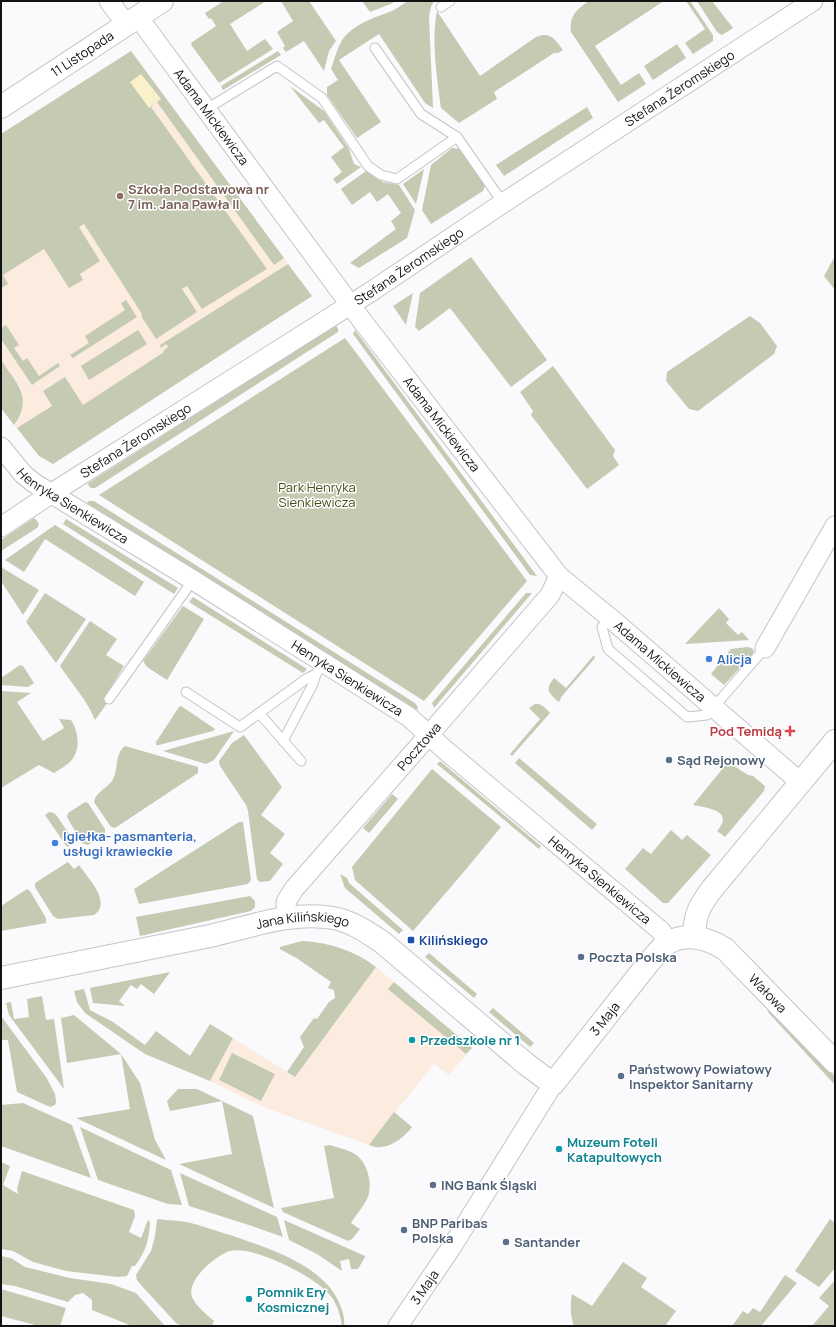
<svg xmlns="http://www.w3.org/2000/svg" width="836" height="1327" viewBox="0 0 836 1327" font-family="Manrope,sans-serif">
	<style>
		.education { fill: #fcece0 }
		.green { fill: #c5cab2 }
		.sand { fill: #faf0ca }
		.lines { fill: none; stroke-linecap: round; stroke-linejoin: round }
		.lane-casing { stroke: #c5c4c7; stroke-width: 11 }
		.street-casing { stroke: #c5c4c7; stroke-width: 21 }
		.secondary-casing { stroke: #c5c4c7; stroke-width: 24 }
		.lane { stroke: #fff; stroke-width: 9 }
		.street { stroke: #fff; stroke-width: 19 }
		.secondary { stroke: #fff; stroke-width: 22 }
		.education-dot { fill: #8d6e63; stroke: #fff; stroke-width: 1.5 }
		.shop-dot { fill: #3f7fe0; stroke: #fff; stroke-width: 1.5 }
		.health-dot { fill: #e0444e; stroke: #fff; stroke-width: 1.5 }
		.service-dot { fill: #5c6f8a; stroke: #fff; stroke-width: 1.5 }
		.transit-dot { fill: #1a4fb4; stroke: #fff; stroke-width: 1.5 }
		.culture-dot { fill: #0f9aa8; stroke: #fff; stroke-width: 1.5 }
		.labels { text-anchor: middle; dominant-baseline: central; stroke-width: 3; stroke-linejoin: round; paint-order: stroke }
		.street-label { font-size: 13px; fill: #141314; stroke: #fff }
		.education-label { font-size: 13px; font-weight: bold; fill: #785e54; stroke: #fff; text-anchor: start }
		.park-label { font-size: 13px; fill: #474e1a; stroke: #fff }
		.shop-label { font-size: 13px; font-weight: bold; fill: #366cbe; stroke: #fff; text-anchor: start }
		.health-label { font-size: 13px; font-weight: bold; fill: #be3a42; stroke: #fff; text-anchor: end }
		.service-label { font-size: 13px; font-weight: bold; fill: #4e5e75; stroke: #fff; text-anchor: start }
		.transit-label { font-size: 13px; font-weight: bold; fill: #164399; stroke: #fff; text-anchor: start }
		.culture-label { font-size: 13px; font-weight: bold; fill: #0d838f; stroke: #fff; text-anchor: start }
	</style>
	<rect width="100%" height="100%" fill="#faf9fc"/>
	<g class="education">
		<path d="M 131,51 L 312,296 L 53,464 L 39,456 L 1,408 L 1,134 Z"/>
		<path d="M 376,967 L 472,1048 L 449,1075 L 434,1064 L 369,1145 L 266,1108 L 210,1081 L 233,1038 L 295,1077 Z"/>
	</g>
	<g class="green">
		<path d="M 224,1 L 266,1 L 230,24 L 247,51 L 265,39 L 273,49 L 219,83 L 192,46 L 191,43 L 216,26 L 211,18 L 209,19 L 205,13 Z"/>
		<path d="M 281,1 L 309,1 L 336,41 L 329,51 L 324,71 L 304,41 L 286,52 L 283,48 L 285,46 L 277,32 L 293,21 Z"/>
		<path d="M 362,1 L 392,1 L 393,3 L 370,12 Z"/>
		<path d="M 408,1 L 434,1 L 431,7 L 429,16 L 433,108 L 425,103 L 379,34 L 339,60 L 381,122 L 357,138 L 327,95 L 327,87 L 338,80 L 331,69 C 335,58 338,44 346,35 C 359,22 376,17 392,11 C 398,8 403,4 408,1 Z"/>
		<path d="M 589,1 L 664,1 L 595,46 L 621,85 L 639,73 L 646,84 L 618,102 L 571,32 C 569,16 577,9 589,1 Z"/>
		<path d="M 686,1 L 690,1 L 713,35 L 713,41 L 693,54 L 685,43 L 705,29 Z"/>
		<path d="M 697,1 L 712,1 L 733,28 L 722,35 L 717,32 Z"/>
		<path d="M 437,11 L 480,76 L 536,37 C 550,31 555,39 563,50 L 558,53 L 554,53 L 494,92 L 497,99 L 459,123 L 441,108 C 437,79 431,39 437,11 Z"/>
		<path d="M 677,44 L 686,58 L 653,80 L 644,66 Z"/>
		<path d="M 131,51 L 284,258 L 274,265 L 157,102 L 160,99 L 150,108 L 151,107 L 267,269 L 202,309 L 187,286 L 182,289 L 197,312 L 156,339 L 141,316 L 142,314 L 84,224 L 79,227 L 100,261 L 80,274 L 83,280 L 69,288 L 44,249 L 3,275 L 8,284 L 1,288 L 1,134 Z"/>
		<path d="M 278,51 L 281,55 L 223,90 L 221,86 Z"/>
		<path d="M 290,86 L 324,111 L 349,149 L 354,164 L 361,167 L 337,184 L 333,179 L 342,172 L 331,157 L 344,147 L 324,120 L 319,123 Z"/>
		<path d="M 587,107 L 593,118 L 504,176 L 496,165 Z"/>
		<path d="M 452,148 L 460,149 L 485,186 L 483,191 L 431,224 L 422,210 L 431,165 Z"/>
		<path d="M 424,169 L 416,204 L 403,184 Z"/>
		<path d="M 366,171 L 383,182 L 399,185 L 415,210 L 407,238 L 359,268 L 350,263 L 396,229 L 391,221 L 401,213 L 388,194 L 377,202 L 370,192 L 352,205 L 341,189 Z"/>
		<path d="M 835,256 L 835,290 L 824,276 Z"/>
		<path d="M 471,257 L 547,360 L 511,387 L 450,308 L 419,331 L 415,327 L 420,293 Z"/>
		<path d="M 288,264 L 312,296 L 53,464 L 39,456 L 17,428 L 52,406 L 43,391 L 65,377 L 83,405 L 164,352 L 163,351 L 168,347 L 166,344 L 161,348 L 160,345 Z"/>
		<path d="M 413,293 L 406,325 L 393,306 Z"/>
		<path d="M 126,300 L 137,317 L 73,358 L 70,355 L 89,343 L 85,336 L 125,310 L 121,303 Z"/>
		<path d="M 750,316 L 760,323 L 777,346 L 774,354 L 698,411 L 689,409 L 666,381 L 667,372 Z"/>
		<path d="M 6,325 L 19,345 L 14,348 L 23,361 L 27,358 L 39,376 L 58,363 L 60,366 L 32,385 L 1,339 L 1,328 Z"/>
		<path d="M 336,325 L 338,329 L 338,332 L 95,488 L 91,488 L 87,484 Z"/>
		<path d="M 138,330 L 147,344 L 89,380 L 81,366 Z"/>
		<path d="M 355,330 L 537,576 L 530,575 L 353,334 Z"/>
		<path d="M 345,338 L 527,581 L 424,701 L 99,495 Z"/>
		<path d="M 1,360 C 16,383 34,398 14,425 L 1,408 Z"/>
		<path d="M 553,366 L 615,450 L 613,456 L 619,465 L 587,489 L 531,415 L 533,411 L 520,392 Z"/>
		<path d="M 89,501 L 94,501 L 415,703 L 418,707 L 417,710 L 87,503 Z"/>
		<path d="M 34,518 L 38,522 L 39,525 L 37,528 L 1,551 L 1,540 Z"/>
		<path d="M 66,519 L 178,588 L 174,594 L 63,524 Z"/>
		<path d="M 55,525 L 144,582 L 135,596 L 45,539 L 24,572 L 5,560 Z"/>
		<path d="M 1,567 L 39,590 L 23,615 L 1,581 Z"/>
		<path d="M 45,593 L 86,619 L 56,663 L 26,622 Z"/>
		<path d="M 526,593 L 532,593 L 434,708 L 432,703 Z"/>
		<path d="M 193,597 L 307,669 L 303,673 L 189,602 Z"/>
		<path d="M 183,606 L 204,619 L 167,680 L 147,667 L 143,661 Z"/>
		<path d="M 719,608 L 729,619 L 726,623 L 738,635 L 742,632 L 749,640 L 685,644 Z"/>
		<path d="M 90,621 L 117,639 L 106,655 L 124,666 L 104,698 L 108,702 L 95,720 C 87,700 72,684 60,666 Z"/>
		<path d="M 747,647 L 752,648 L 754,651 L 752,655 L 724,685 L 711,674 L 731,649 Z"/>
		<path d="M 594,655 L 595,658 L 562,696 L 559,702 C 549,693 544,690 554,678 L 566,688 Z"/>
		<path d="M 20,665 L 23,666 L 34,683 L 28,687 L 1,685 L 1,678 Z"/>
		<path d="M 1,691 L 31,693 L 17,702 L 43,741 L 64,728 L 59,719 L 71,720 C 79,732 81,751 70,762 C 65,766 59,770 54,773 L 39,765 L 1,788 Z"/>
		<path d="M 535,704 C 541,703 545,708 550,713 L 512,756 L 510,754 L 540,719 L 529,708 Z"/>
		<path d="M 181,706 L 215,729 L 213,731 L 159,745 L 156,745 L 156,742 L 179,707 Z"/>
		<path d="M 234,731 L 214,760 L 206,764 L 163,751 Z"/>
		<path d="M 244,735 L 282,787 L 261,815 L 285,834 L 270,853 L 283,864 L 270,881 L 260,882 L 257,879 L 248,811 L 246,805 L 220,766 L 219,761 L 232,743 Z"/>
		<path d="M 125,746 L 198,767 L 198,773 L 115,828 L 111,827 L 94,802 C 95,793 107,788 112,781 C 119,770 114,754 125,746 Z"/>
		<path d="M 519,758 L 597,824 L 592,830 L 515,763 Z"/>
		<path d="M 440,761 L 541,846 L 539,849 L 437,764 Z"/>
		<path d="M 728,762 L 748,775 L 753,776 L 765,786 L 764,791 L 725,837 L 717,831 C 735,810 707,808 693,805 Z"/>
		<path d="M 432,769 L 501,827 L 462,874 L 413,931 L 355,880 L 352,867 Z"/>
		<path d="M 392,794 L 398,799 L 369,833 L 363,828 Z"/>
		<path d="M 85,802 L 88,803 L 105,829 L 105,834 L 88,845 L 82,843 L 67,817 L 68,813 Z"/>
		<path d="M 49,812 L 54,813 L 57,816 L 73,840 L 72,844 L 67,847 L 45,815 Z"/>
		<path d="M 239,822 L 243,822 L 251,880 L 248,884 L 139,904 L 134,889 Z"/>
		<path d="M 671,830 L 682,840 L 687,835 L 711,855 L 668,903 L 663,903 L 625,869 L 643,848 L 651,854 Z"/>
		<path d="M 68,862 L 74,869 L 79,865 C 87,877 113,903 94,915 L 58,919 L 53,916 L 35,887 L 35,883 Z"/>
		<path d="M 340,874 L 347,878 L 349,883 L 403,930 L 399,934 L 345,888 Z"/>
		<path d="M 27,889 L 30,891 L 46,918 L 46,923 L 1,931 L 1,906 Z"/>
		<path d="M 250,896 L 255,901 L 255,907 L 251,911 L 140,936 L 136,917 Z"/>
		<path d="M 302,941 C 329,942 355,951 376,967 L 295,1077 L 287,1072 L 304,1047 L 300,1037 L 314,1018 L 317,1019 L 329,1002 L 335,998 L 334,990 L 328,988 L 331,982 L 298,959 L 280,949 L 280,947 Z"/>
		<path d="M 429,953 L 477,994 L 474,998 L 425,957 Z"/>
		<path d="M 170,972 L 154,994 L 141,984 L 137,989 L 131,985 L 119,1001 L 125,1006 L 93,1003 L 90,988 Z"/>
		<path d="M 394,982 L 472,1048 L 466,1054 L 388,989 Z"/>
		<path d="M 84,989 L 90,1010 L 113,1022 L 145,1045 L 156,1031 L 190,1056 L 210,1024 L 233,1038 L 210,1081 L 145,1054 L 85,1013 L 77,1002 L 74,991 Z"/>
		<path d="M 42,996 L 46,1020 L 54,1019 L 64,1089 L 9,1015 L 6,1003 L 11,1002 L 14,1019 L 29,1017 L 27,999 Z"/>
		<path d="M 493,1008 L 534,1043 L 530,1047 L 489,1012 Z"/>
		<path d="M 767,1011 L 773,1012 L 835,1077 L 835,1085 Z"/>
		<path d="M 74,1015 L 121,1054 L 140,1083 L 155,1140 L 166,1160 L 76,1118 L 130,1109 L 121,1054 L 67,1063 L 61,1018 Z"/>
		<path d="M 1,1016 L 46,1077 L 55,1094 L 56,1102 L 55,1105 L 50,1107 L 17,1092 L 8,1040 L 1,1040 Z"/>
		<path d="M 232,1053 L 275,1074 L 261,1101 L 219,1080 Z"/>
		<path d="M 178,1089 L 197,1089 L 253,1116 L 274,1208 L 179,1164 L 232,1154 L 222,1101 L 170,1111 L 167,1101 Z"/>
		<path d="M 23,1103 L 72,1125 L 91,1178 L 1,1146 L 1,1105 Z"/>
		<path d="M 394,1112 L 412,1127 C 405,1136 394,1146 381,1147 C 377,1148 372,1146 369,1145 Z"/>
		<path d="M 80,1127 L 171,1170 L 182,1205 L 168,1204 L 98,1180 Z"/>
		<path d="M 330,1145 C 338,1148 346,1149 353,1153 C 367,1160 373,1183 368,1197 C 364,1206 356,1215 351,1223 L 360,1229 L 352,1239 L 348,1241 L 283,1212 L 281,1208 L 334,1198 L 324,1146 Z"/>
		<path d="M 1,1162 L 10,1166 L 3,1185 L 18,1194 L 17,1189 L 22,1171 L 134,1210 L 135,1216 L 129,1232 L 141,1238 L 148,1220 L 150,1222 C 149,1240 146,1251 135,1266 L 132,1266 L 127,1276 L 118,1277 L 66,1271 L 33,1262 L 13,1251 L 1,1249 Z"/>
		<path d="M 180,1173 L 277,1217 L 283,1237 L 252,1226 L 189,1206 Z"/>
		<path d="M 159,1219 C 168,1221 178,1220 186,1222 C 201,1225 216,1231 230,1235 C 267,1248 325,1265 340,1305 C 343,1312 345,1319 344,1326 L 342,1326 C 340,1314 337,1302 328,1293 C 313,1276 253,1245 230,1251 C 216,1255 186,1280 192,1297 C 196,1306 207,1315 214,1321 L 212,1326 L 182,1326 L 176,1323 L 141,1285 L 137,1280 L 136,1275 L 151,1251 L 155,1236 L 157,1220 Z"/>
		<path d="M 830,1219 L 835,1223 L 835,1268 L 819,1287 L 795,1271 Z"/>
		<path d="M 284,1220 L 365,1256 L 365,1257 L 358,1269 L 351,1269 L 349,1259 L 340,1261 L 342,1271 L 317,1254 L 289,1240 Z"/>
		<path d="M 1,1256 L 11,1258 L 25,1267 L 70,1278 L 111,1284 L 136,1293 L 165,1326 L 132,1326 L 92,1310 L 92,1300 L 83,1293 L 75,1295 L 68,1302 L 15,1286 L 1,1284 Z"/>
		<path d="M 623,1262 L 647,1278 L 641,1287 L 676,1311 L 665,1326 L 574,1326 C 570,1315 570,1305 572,1294 L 592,1306 Z"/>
		<path d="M 785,1275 L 797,1283 L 761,1326 L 732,1326 L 743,1311 L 748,1314 L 753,1308 L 760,1312 Z"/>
		<path d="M 835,1280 L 835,1324 L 834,1326 L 812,1326 L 829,1306 L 819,1298 Z"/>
		<path d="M 1,1289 L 66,1308 L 60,1326 L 39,1326 L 1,1316 Z"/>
	</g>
	<path class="sand" d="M 141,74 L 161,99 L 149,108 L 130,82 Z"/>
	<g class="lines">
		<g class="lane-casing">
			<g id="lane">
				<path d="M 441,7 L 450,1"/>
				<path d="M 375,48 L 421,114 L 457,137 L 503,203"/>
				<path d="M 205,110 L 277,66 L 322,98 L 368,166 L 381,175 L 397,179 L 457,137"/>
				<path d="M 609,617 L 602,627 L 608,649 L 687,717 L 707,715 L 765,648"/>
				<path d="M 186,692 L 240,727 L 306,679 L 316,674 L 323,663"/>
				<path d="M 109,699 L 193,580"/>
				<path d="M 259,713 L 301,761"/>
				<path d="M 283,741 L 313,684 L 316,674"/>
			</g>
		</g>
		<g class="street-casing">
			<g id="street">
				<path d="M 109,1 L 126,24"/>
				<path id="s1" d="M 138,17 L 363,322 L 559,576 L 609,617 L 800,782"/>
				<path id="s2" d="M 1,447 L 23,474 L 34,483 L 193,580 L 409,717 L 444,749 L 661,931 L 669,943"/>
				<path id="s3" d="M 1,527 L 52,493 L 369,293 L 503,203 L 813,1"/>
				<path d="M 765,648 L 835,526"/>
				<path id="s4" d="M 287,918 L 286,902 L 294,889 C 380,791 465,694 550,595 L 559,576"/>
				<path id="s5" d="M 398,1326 L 451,1248 L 553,1084"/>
			</g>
		</g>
		<g class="secondary-casing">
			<g id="secondary">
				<path id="s6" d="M 1,107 L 162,1"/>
				<path d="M 694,937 C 695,914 698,908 712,889 L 835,741"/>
				<path id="s7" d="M 1,978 C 71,964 140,950 210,936 C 250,927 291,911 333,918 C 351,921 367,932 382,942 L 526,1064 L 553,1084 L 650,961 C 656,955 661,947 668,943 C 687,932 707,938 725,949 L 835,1062"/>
			</g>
		</g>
		<use href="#lane" class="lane"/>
		<use href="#street" class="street"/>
		<use href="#secondary" class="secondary"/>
	</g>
	<circle class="education-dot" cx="120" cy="196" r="4"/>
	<g class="shop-dot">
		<circle cx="709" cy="659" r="4"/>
		<circle cx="55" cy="843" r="4"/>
	</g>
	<path class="health-dot" d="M788 725h4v4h4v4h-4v4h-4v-4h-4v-4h4z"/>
	<g class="service-dot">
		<circle cx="669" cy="760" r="4"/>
		<circle cx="581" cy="957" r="4"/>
		<circle cx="621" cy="1076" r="4"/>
		<circle cx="433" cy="1185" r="4"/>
		<circle cx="404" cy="1230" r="4"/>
		<circle cx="506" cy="1242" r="4"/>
	</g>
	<rect class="transit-dot" x="407" y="936" width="8" height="8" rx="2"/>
	<g class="culture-dot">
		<circle cx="412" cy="1040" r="4"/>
		<circle cx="559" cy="1149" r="4"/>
		<circle cx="249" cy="1299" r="4"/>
	</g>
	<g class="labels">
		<g class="street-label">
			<text stroke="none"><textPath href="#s6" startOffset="97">11 Listopada</textPath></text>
			<text stroke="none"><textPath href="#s3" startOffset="808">Stefana Żeromskiego</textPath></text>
			<text stroke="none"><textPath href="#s1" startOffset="124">Adama Mickiewicza</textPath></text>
			<text stroke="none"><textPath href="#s3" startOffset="484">Stefana Żeromskiego</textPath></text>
			<text stroke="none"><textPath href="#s1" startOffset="508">Adama Mickiewicza</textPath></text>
			<text stroke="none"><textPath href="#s3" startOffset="160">Stefana Żeromskiego</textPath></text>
			<text stroke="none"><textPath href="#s2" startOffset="94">Henryka Sienkiewicza</textPath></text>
			<text stroke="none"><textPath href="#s1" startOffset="832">Adama Mickiewicza</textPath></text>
			<text stroke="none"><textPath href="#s2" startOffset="418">Henryka Sienkiewicza</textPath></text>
			<text stroke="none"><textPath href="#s4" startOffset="221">Pocztowa</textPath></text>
			<text stroke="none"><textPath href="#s2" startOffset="742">Henryka Sienkiewicza</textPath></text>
			<text stroke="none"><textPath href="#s7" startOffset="308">Jana Kilińskiego</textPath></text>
			<text stroke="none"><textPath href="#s7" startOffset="920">Wałowa</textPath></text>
			<text stroke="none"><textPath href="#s7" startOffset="699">3 Maja</textPath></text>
			<text stroke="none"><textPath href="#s5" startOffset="47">3 Maja</textPath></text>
		</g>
		<g class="education-label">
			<text x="128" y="189">Szkoła Podstawowa nr<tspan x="128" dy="15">7 im. Jana Pawła II</tspan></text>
		</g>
		<g class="park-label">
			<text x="317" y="487">Park Henryka<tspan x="317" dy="15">Sienkiewicza</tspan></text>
		</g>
		<g class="shop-label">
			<text x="717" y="659">Alicja</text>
			<text x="63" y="836">Igiełka- pasmanteria,<tspan x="63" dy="15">usługi krawieckie</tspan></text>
		</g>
		<g class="health-label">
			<text x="782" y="731">Pod Temidą</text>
		</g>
		<g class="service-label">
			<text x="677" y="760">Sąd Rejonowy</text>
			<text x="589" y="957">Poczta Polska</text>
			<text x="629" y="1069">Państwowy Powiatowy<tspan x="629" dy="15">Inspektor Sanitarny</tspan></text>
			<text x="441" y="1185">ING Bank Śląski</text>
			<text x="412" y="1223">BNP Paribas<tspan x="412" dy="15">Polska</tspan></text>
			<text x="514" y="1242">Santander</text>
		</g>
		<g class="transit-label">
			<text x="419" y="940">Kilińskiego</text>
		</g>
		<g class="culture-label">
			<text x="420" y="1040">Przedszkole nr 1</text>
			<text x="567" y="1142">Muzeum Foteli<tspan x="567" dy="15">Katapultowych</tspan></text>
			<text x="257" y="1292">Pomnik Ery<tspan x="257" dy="15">Kosmicznej</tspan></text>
		</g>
	</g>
	<rect width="836" height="1327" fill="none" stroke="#141314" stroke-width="4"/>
</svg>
